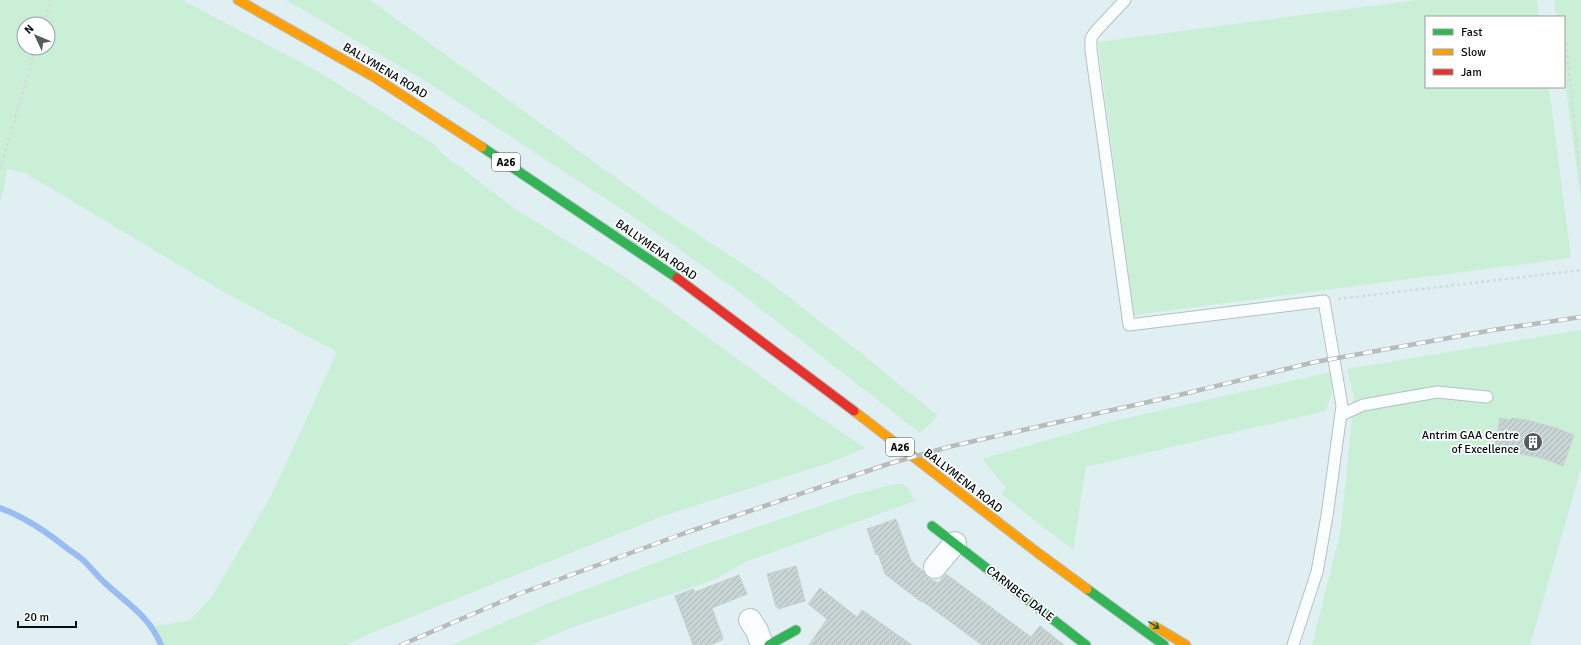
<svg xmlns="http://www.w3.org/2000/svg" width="1581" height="645" viewBox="0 0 1581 645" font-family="Signika,sans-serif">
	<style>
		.green { fill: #c9f0d6; fill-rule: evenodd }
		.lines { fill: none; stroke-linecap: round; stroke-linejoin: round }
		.stream { stroke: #99bcf3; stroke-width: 6 }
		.building { fill: url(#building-hatch); stroke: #c6d1d1 }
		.lane-casing { stroke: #b5c0c1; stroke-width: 13 }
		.street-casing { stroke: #b5c0c1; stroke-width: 24 }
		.fast-casing { stroke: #b5c0c1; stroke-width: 11 }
		.slow-casing { stroke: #b5c0c1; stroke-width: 11 }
		.jam-casing { stroke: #b5c0c1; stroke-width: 11 }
		.path { stroke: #d5dada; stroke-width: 2.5; stroke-dasharray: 3 3; stroke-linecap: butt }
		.lane { stroke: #fafdfd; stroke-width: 11 }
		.street { stroke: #fafdfd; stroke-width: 22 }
		.fast { stroke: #30b455; stroke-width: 9 }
		.slow { stroke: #ff9f0a; stroke-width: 9 }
		.jam { stroke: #e5322d; stroke-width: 9 }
		.rail-casing { stroke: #b7bbbb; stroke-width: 4.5 }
		.rail { stroke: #fff; stroke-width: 3; stroke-dasharray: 9; stroke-linecap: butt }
		.oneway { stroke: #1a6032 }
		.labels { text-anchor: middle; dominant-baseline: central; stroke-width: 3.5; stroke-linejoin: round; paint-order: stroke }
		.shield { fill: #fff; stroke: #505656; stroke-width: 1 }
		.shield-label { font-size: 11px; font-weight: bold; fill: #050d0e }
		.street-label { font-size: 12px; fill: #050d0e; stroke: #fff }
		.poi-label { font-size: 12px; fill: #050d0e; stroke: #fff; text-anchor: end }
	</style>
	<defs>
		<pattern id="building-hatch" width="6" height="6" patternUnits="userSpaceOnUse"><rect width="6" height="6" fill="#c9d4d4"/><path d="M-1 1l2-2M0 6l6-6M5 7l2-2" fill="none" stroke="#abb5b5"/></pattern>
	</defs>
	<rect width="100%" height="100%" fill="#e0eff1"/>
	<g class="green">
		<path d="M 0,0 L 182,0 L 319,72 L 435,145 L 443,154 L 514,208 L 622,275 L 798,403 L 865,448 L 832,462 L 663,516 L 371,633 L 346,645 L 161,645 L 152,627 L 190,620 L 211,598 L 271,496 L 337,352 L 222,291 L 25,173 L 7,169 L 5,183 L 0,203 ZM 24,24 L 48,24 L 48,48 L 24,48 Z"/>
		<path d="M 286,0 L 370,0 L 655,206 L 767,280 L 862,354 L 938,416 L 920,433 L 735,289 L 635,218 L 427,82 Z"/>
		<path d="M 1417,0 L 1537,0 L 1539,17 L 1426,17 L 1426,87 L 1549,87 L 1571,258 L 1134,315 L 1098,42 Z"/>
		<path d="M 1554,0 L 1581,0 L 1581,201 L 1564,74 L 1564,17 L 1556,17 Z"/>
		<path d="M 1581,330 L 1581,469 L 1530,645 L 1312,645 L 1341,529 L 1354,397 L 1347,369 Z"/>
		<path d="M 1331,372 L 1332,393 L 1326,411 L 1086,467 L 1073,550 L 1001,494 L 1006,488 L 982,459 L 1110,422 Z"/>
		<path d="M 902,484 L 907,487 L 915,501 L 745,562 L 716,579 L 573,627 L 531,645 L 451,645 L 549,603 L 692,549 L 853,495 L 890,485 Z"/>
	</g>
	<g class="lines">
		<path class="stream" d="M 0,508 C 25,517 47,532 68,549 C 75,554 82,558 87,564 C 93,570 98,577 104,582 C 126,603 149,615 161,645"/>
	</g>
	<g class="building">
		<path d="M 1500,418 L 1511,420 L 1512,418 L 1526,420 L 1556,428 L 1574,435 L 1563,466 L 1542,458 L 1494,449 Z"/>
		<path d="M 896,519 L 911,561 L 923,571 L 927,577 L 938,583 L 946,574 L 1031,637 L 1040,626 L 1064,645 L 982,645 L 922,601 L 921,602 L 885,574 L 878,554 L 876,555 L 867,529 Z"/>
		<path d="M 796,566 L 805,601 L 778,609 L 778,607 L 776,607 L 767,574 Z"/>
		<path d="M 739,575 L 747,594 L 712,608 L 723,638 L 722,639 L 722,640 L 710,645 L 693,645 L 675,596 L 693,589 L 695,592 Z"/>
		<path d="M 820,588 L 857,617 L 862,610 L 912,645 L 809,645 L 827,619 L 808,604 Z"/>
	</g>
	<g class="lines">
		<g class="lane-casing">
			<g id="lane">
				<path d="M 1125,0 L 1095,32 L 1091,38 L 1091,50 L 1129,325 L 1324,301 L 1342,406 L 1327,516 L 1317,572 L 1293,645"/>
				<path d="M 1341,415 L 1363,405 L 1437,392 L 1487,397"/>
			</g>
		</g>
		<g class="street-casing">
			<g id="street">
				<path d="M 935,567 L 955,543"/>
				<path d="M 750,620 L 757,631 L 762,645"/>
			</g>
		</g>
		<g class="fast-casing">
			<g id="fast">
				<path d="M 482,147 L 677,278"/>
				<path d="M 932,526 L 1086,645"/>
				<path d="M 1087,589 L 1164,645"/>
				<path d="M 769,645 L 796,630"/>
			</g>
		</g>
		<g class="slow-casing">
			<g id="slow">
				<path d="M 238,0 L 374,77 L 482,147"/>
				<path d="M 854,411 L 1038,553 L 1087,589"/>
				<path d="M 1154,626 L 1186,645"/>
			</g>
		</g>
		<g class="jam-casing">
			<path id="jam" d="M 677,278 L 854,411"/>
		</g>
		<g class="path">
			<path d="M 44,24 L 51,0"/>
			<path d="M 1566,43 L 1581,187"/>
			<path d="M 0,169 L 36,48"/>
			<path d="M 1338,299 L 1581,270"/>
		</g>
		<use href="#lane" class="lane"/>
		<use href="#street" class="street"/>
		<use href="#fast" class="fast"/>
		<use href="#slow" class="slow"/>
		<use href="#jam" class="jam"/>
		<g class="rail-casing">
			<path id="rail" d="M 401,645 L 519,594 L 685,533 L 888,464 L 952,446 L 1175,396 L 1315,362 L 1493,330 L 1581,317"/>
		</g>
		<use href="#rail" class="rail"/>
	</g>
	<defs><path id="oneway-shaft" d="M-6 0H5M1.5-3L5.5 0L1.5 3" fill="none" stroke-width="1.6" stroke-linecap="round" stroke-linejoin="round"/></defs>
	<use class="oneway" href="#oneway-shaft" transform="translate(1154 625) rotate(32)"/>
	<defs>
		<g id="building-disc" transform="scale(1)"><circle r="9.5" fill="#525c5d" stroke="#fff"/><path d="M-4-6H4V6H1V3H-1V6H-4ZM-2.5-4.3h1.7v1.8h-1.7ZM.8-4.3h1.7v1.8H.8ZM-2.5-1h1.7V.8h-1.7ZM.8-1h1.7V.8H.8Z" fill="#fff"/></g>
	</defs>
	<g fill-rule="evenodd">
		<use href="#building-disc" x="1533" y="442"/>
	</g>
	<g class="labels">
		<g class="shield">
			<rect x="492" y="153" width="28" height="18" rx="3"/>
			<rect x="886" y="438" width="28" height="18" rx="3"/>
		</g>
		<g class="shield-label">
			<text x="506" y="162">A26</text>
			<text x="900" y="447">A26</text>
		</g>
		<g class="street-label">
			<text transform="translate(385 71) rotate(31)">BALLYMENA ROAD</text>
			<text transform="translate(656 250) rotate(35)">BALLYMENA ROAD</text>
			<text transform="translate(963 481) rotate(38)">BALLYMENA ROAD</text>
			<text transform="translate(1020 594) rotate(38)">CARNBEG DALE</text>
		</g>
		<g class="poi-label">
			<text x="1519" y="435">Antrim GAA Centre<tspan x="1519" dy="14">of Excellence</tspan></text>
		</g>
	</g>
	<rect x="1425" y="16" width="140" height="72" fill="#ffffff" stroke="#9b9e9f"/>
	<rect x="1433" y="29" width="20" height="6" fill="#30b455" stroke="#9b9e9f"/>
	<text x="1461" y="36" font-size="12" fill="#050d0e">Fast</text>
	<rect x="1433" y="49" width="20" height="6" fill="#ff9f0a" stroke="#9b9e9f"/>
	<text x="1461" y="56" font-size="12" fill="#050d0e">Slow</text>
	<rect x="1433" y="69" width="20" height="6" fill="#e5322d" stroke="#9b9e9f"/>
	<text x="1461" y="76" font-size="12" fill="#050d0e">Jam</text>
	<g transform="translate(36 36) rotate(314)"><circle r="19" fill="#ffffff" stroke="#9b9e9f"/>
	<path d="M0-3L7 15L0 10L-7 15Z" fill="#525c5d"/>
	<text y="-6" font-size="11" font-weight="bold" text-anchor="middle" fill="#050d0e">N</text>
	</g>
	<path d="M18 621v6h58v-6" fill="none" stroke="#050d0e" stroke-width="2"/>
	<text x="24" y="621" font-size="12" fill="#050d0e" stroke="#ffffff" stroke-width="3" paint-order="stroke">20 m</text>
</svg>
